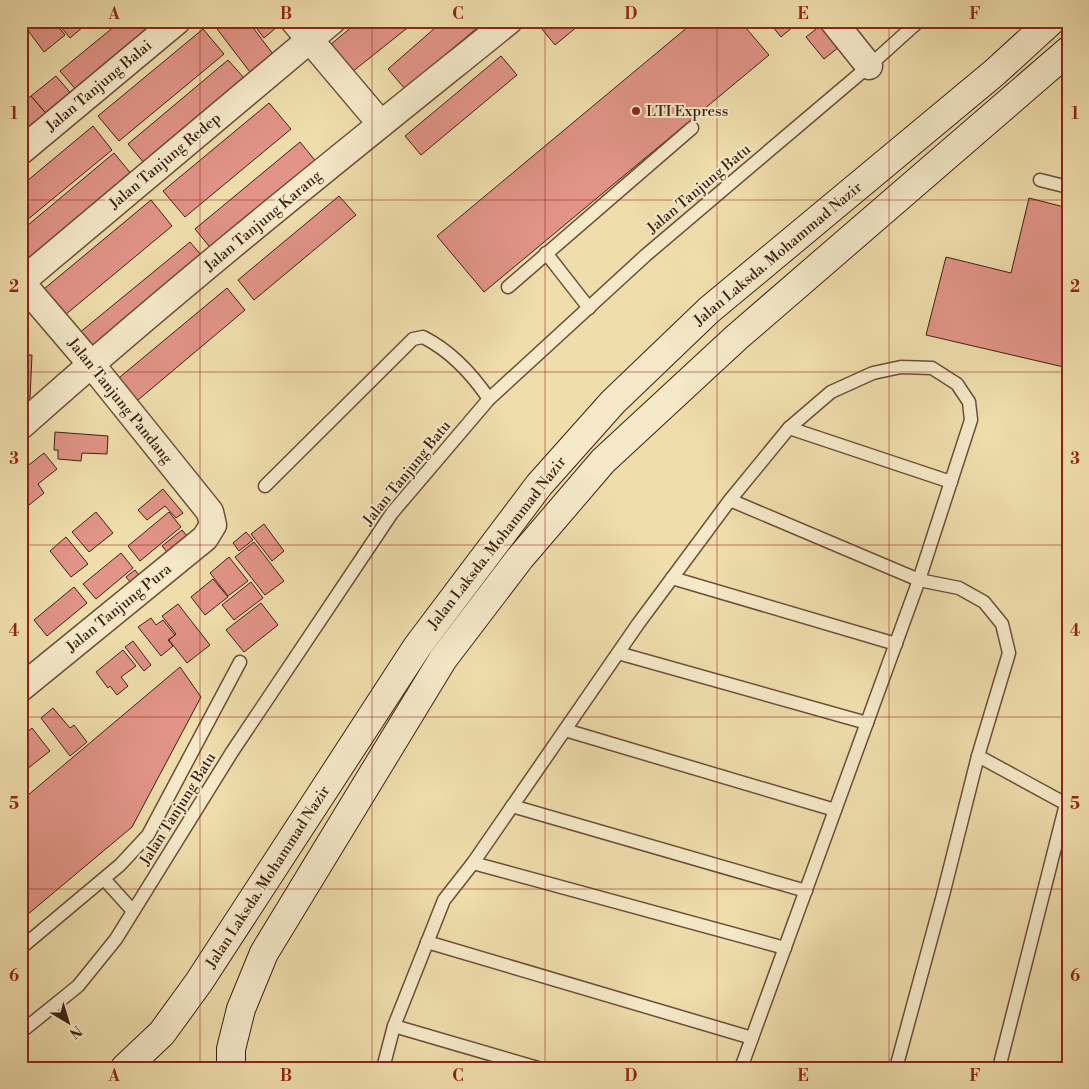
<svg xmlns="http://www.w3.org/2000/svg" width="1089" height="1089" viewBox="0 0 1089 1089" font-family="'Libre Bodoni',serif">
	<style>
		.building { fill: #e19487; stroke: #3f1f12 }
		.lines { fill: none; stroke-linecap: round; stroke-linejoin: round }
		.lane-casing { stroke: #6b4e38; stroke-width: 15 }
		.street-casing { stroke: #6b4e38; stroke-width: 29 }
		.secondary-casing { stroke: #3f1f12; stroke-width: 30 }
		.lane { stroke: #f5e9c9; stroke-width: 12 }
		.street { stroke: #f5e9c9; stroke-width: 26 }
		.secondary { stroke: #f5e9c9; stroke-width: 28 }
		.grid { fill: none; stroke: #8f2418; stroke-width: 1; stroke-opacity: 0.55 }
		.poi-dot { fill: #8f2418; stroke: #f5e9c9; stroke-width: 2 }
		.labels { text-anchor: middle; dominant-baseline: central; stroke-width: 4; stroke-linejoin: round; paint-order: stroke }
		.street-label { font-size: 15px; fill: #3f1f12; stroke: #f5e9c9 }
		.poi-label { font-size: 15px; fill: #3f1f12; stroke: #f5e9c9; text-anchor: start }
		.neatline { fill: none; stroke: #8f2418; stroke-width: 2 }
		.grid-label { font-size: 16px; text-anchor: middle; font-weight: bold; fill: #8f2418 }
	</style>
	<rect width="100%" height="100%" fill="#efddac"/>
	<filter id="stains"><feTurbulence type="fractalNoise" baseFrequency=".004" numOctaves="4"/><feColorMatrix values="0 0 0 0 .2 0 0 0 0 .09 0 0 0 0 .02 0 0 0 .5 -.17"/></filter>
	<radialGradient id="worn" r=".72"><stop offset=".6" stop-color="#630" stop-opacity="0"/><stop offset="1" stop-color="#630" stop-opacity=".3"/></radialGradient>
	<g class="building">
		<path d="M 21,21 L 54,21 L 65,35 L 44,52 Z"/>
		<path d="M 56,21 L 90,21 L 70,38 Z"/>
		<path d="M 121,21 L 165,21 L 78,92 L 60,71 Z"/>
		<path d="M 211,21 L 248,21 L 279,62 L 256,80 Z"/>
		<path d="M 251,21 L 283,21 L 283,22 L 264,38 Z"/>
		<path d="M 359,21 L 416,21 L 352,72 L 330,45 Z"/>
		<path d="M 443,21 L 471,21 L 477,28 L 405,89 L 388,69 Z"/>
		<path d="M 541,21 L 584,21 L 555,45 L 538,24 Z"/>
		<path d="M 695,21 L 740,21 L 769,55 L 484,292 L 437,236 Z"/>
		<path d="M 778,21 L 800,21 L 781,37 L 772,26 Z"/>
		<path d="M 821,25 L 839,47 L 824,59 L 806,37 Z"/>
		<path d="M 203,29 L 224,54 L 119,141 L 98,116 Z"/>
		<path d="M 501,56 L 517,75 L 421,155 L 405,136 Z"/>
		<path d="M 228,60 L 251,86 L 150,170 L 128,144 Z"/>
		<path d="M 56,76 L 74,97 L 49,117 L 31,96 Z"/>
		<path d="M 31,96 L 49,117 L 21,140 L 21,104 Z"/>
		<path d="M 269,103 L 291,129 L 185,217 L 163,191 Z"/>
		<path d="M 93,126 L 112,150 L 21,225 L 21,186 Z"/>
		<path d="M 300,142 L 323,170 L 218,257 L 195,229 Z"/>
		<path d="M 114,153 L 137,181 L 31,269 L 21,258 L 21,231 Z"/>
		<path d="M 339,196 L 356,215 L 254,300 L 238,280 Z"/>
		<path d="M 1029,198 L 1068,208 L 1068,368 L 926,335 L 946,257 L 1011,273 Z"/>
		<path d="M 151,200 L 172,226 L 65,315 L 44,289 Z"/>
		<path d="M 190,242 L 207,262 L 90,359 L 73,338 Z"/>
		<path d="M 227,288 L 245,310 L 132,405 L 114,382 Z"/>
		<path d="M 21,355 L 32,355 L 30,398 L 21,398 Z"/>
		<path d="M 55,432 L 108,436 L 107,454 L 82,453 L 81,461 L 58,459 L 58,450 L 54,450 Z"/>
		<path d="M 44,453 L 57,469 L 38,484 L 44,493 L 24,509 L 21,505 L 21,471 Z"/>
		<path d="M 163,489 L 183,513 L 176,518 L 165,506 L 147,520 L 138,510 Z"/>
		<path d="M 96,512 L 113,533 L 89,552 L 72,532 Z"/>
		<path d="M 169,512 L 181,527 L 140,561 L 128,546 Z"/>
		<path d="M 264,524 L 284,551 L 272,561 L 251,534 Z"/>
		<path d="M 182,530 L 194,544 L 174,560 L 162,546 Z"/>
		<path d="M 246,532 L 253,540 L 239,551 L 233,543 Z"/>
		<path d="M 66,537 L 88,564 L 71,577 L 50,551 Z"/>
		<path d="M 254,542 L 284,581 L 265,595 L 235,557 Z"/>
		<path d="M 121,553 L 133,568 L 96,599 L 83,584 Z"/>
		<path d="M 229,557 L 248,581 L 228,596 L 210,573 Z"/>
		<path d="M 135,570 L 147,585 L 138,592 L 126,577 Z"/>
		<path d="M 213,579 L 228,597 L 205,615 L 191,597 Z"/>
		<path d="M 251,582 L 263,598 L 234,620 L 222,605 Z"/>
		<path d="M 74,587 L 87,603 L 47,636 L 34,620 Z"/>
		<path d="M 261,603 L 278,625 L 244,652 L 226,630 Z"/>
		<path d="M 178,604 L 210,645 L 187,663 L 169,640 L 176,634 L 162,616 Z"/>
		<path d="M 151,618 L 156,625 L 163,620 L 175,635 L 168,640 L 173,646 L 161,656 L 138,627 Z"/>
		<path d="M 133,641 L 151,665 L 144,671 L 125,647 Z"/>
		<path d="M 123,650 L 136,666 L 121,677 L 128,686 L 117,695 L 110,686 L 108,688 L 96,672 Z"/>
		<path d="M 180,667 L 201,697 L 132,827 L 21,920 L 21,801 Z"/>
		<path d="M 53,708 L 70,728 L 74,725 L 87,742 L 70,756 L 41,718 Z"/>
		<path d="M 32,728 L 50,751 L 22,773 L 21,729 L 25,734 Z"/>
	</g>
	<g class="lines">
		<g class="lane-casing">
			<g id="lane">
				<path d="M 1040,180 L 1068,187"/>
				<path d="M 546,253 L 589,308"/>
				<path d="M 508,287 L 692,128"/>
				<path d="M 789,428 L 951,482"/>
				<path d="M 265,486 L 413,339 L 423,337 C 451,351 472,374 489,399"/>
				<path d="M 730,500 L 919,580 L 959,588 L 984,602 L 1002,624 L 1009,653 L 978,756 L 943,895 L 896,1068"/>
				<path d="M 672,578 L 896,644"/>
				<path d="M 618,653 L 867,723"/>
				<path d="M 565,730 L 835,810"/>
				<path d="M 978,756 L 1068,805"/>
				<path d="M 512,806 L 806,891"/>
				<path d="M 473,863 L 785,948"/>
				<path d="M 104,879 L 133,911"/>
				<path d="M 427,942 L 752,1038"/>
				<path d="M 21,948 L 120,865 L 148,835 L 240,662"/>
				<path d="M 394,1026 L 538,1068"/>
				<path d="M 21,1032 L 78,986 L 116,939 L 232,752 L 392,513 L 489,399 L 646,255 L 869,66 L 919,21"/>
				<path d="M 383,1068 L 394,1026 L 444,900 L 473,863 L 638,624 L 730,500 L 789,428 L 831,392 L 873,373 L 901,367 L 932,368 L 957,384 L 969,402 L 971,420 L 919,580 L 741,1068"/>
				<path d="M 999,1068 L 1066,804"/>
			</g>
		</g>
		<g class="street-casing">
			<g id="street">
				<path d="M 294,21 L 381,124"/>
				<path d="M 833,21 L 869,66"/>
				<path d="M 21,151 L 177,21"/>
				<path d="M 21,426 C 179,285 344,154 509,21"/>
				<path d="M 21,688 L 205,538 L 213,525 L 210,512 L 91,364 L 21,282 L 332,21"/>
			</g>
		</g>
		<g class="secondary-casing">
			<g id="secondary">
				<path d="M 125,1068 L 162,1033 L 199,982 L 417,647 L 539,485 L 613,402 L 709,310 L 994,73 L 1051,21"/>
				<path d="M 231,1068 L 231,1049 L 241,1009 L 264,953 L 443,659 L 520,558 L 603,461 L 737,337 L 1068,51"/>
			</g>
		</g>
		<use href="#lane" class="lane"/>
		<use href="#street" class="street"/>
		<use href="#secondary" class="secondary"/>
	</g>
	<path class="grid" d="M 200,21 L 200,1068M 372,21 L 372,1068M 545,21 L 545,1068M 717,21 L 717,1068M 889,21 L 889,1068M 21,200 L 1068,200M 21,372 L 1068,372M 21,545 L 1068,545M 21,717 L 1068,717M 21,889 L 1068,889"/>
	<circle class="poi-dot" cx="636" cy="111" r="5"/>
	<g class="labels">
		<g class="street-label">
			<text transform="translate(99 86) rotate(-40)">Jalan Tanjung Balai</text>
			<text transform="translate(165 161) rotate(-40)">Jalan Tanjung Redep</text>
			<text transform="translate(699 189) rotate(-40)">Jalan Tanjung Batu</text>
			<text transform="translate(263 221) rotate(-40)">Jalan Tanjung Karang</text>
			<text transform="translate(778 254) rotate(-40)">Jalan Laksda. Mohammad Nazir</text>
			<text transform="translate(120 401) rotate(51)">Jalan Tanjung Pandang</text>
			<text transform="translate(407 473) rotate(-51)">Jalan Tanjung Batu</text>
			<text transform="translate(497 543) rotate(-52)">Jalan Laksda. Mohammad Nazir</text>
			<text transform="translate(119 608) rotate(-39)">Jalan Tanjung Pura</text>
			<text transform="translate(178 809) rotate(-58)">Jalan Tanjung Batu</text>
			<text transform="translate(268 877) rotate(-57)">Jalan Laksda. Mohammad Nazir</text>
		</g>
		<g class="poi-label">
			<text x="646" y="111">LTI Express</text>
		</g>
	</g>
	<rect width="1089" height="1089" fill="none" stroke="#efddac" stroke-width="55"/>
	<g transform="translate(68 1022) rotate(142)" stroke="#f5e9c9" stroke-width="4" paint-order="stroke">
	<path d="M0-4L9 19L0 12L-9 19Z" fill="#3f1f12"/>
	<text y="-8" font-size="14" font-weight="bold" text-anchor="middle" fill="#3f1f12">N</text>
	</g>
	<rect x="28" y="28" width="1034" height="1034" class="neatline"/>
	<g class="grid-label">
		<text x="114" y="19">A</text>
		<text x="286" y="19">B</text>
		<text x="458" y="19">C</text>
		<text x="631" y="19">D</text>
		<text x="803" y="19">E</text>
		<text x="975" y="19">F</text>
		<text x="14" y="119">1</text>
		<text x="1075" y="119">1</text>
		<text x="14" y="292">2</text>
		<text x="1075" y="292">2</text>
		<text x="14" y="464">3</text>
		<text x="1075" y="464">3</text>
		<text x="14" y="636">4</text>
		<text x="1075" y="636">4</text>
		<text x="14" y="809">5</text>
		<text x="1075" y="809">5</text>
		<text x="14" y="981">6</text>
		<text x="1075" y="981">6</text>
		<text x="114" y="1081">A</text>
		<text x="286" y="1081">B</text>
		<text x="458" y="1081">C</text>
		<text x="631" y="1081">D</text>
		<text x="803" y="1081">E</text>
		<text x="975" y="1081">F</text>
	</g>
	<rect width="100%" height="100%" filter="url(#stains)"/>
	<rect width="100%" height="100%" fill="url(#worn)"/>
</svg>
